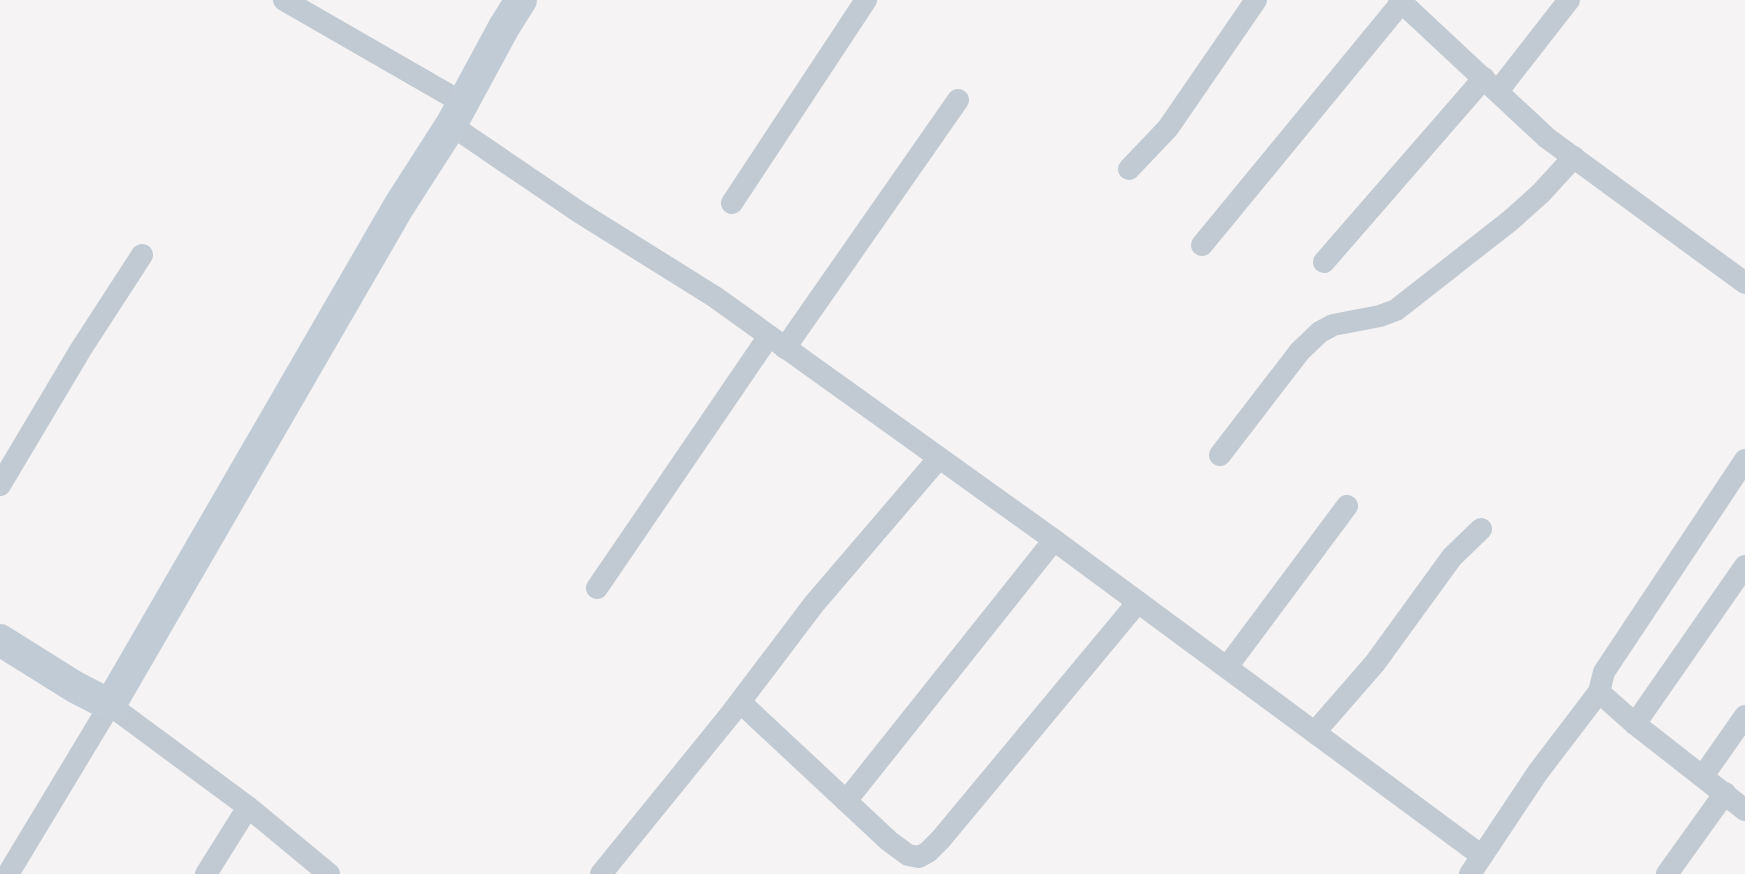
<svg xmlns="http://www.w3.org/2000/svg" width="1745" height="874" viewBox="0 0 1745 874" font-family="Quicksand,sans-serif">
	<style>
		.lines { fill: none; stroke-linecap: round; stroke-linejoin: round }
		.street { stroke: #c1cad2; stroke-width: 22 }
		.secondary { stroke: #c1cbd6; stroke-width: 32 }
	</style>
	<rect width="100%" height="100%" fill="#f5f3f3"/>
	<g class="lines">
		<g class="street">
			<path d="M 284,0 L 463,103"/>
			<path d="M 1399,0 L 1547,138 L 1745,283"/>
			<path d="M 1498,91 L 1569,0"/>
			<path d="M 451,125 L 579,212 L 715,297 L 1054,540 L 1482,856"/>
			<path d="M 1129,169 L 1168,128 L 1256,0"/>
			<path d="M 732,203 L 866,0"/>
			<path d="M 1202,245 L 1401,3"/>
			<path d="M 1324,262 L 1484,78"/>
			<path d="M 785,348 L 958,100"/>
			<path d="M 1220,455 L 1300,351 L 1320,332 L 1333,325 L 1380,316 L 1396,310 L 1511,220 L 1541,193 L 1574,157"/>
			<path d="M 1745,460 L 1604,672 L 1599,692 L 1635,724 L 1745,810"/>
			<path d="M 0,485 L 81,349 L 142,255"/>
			<path d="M 597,588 L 769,336"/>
			<path d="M 1227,667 L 1347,506"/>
			<path d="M 740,702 L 889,841 L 908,855 L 919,857 L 928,852 L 941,839 L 1138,602"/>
			<path d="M 1635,724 L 1745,566"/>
			<path d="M 1315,732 L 1375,663 L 1452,557 L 1481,529"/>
			<path d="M 1703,776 L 1745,716"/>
			<path d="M 846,801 L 1054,540"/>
			<path d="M 8,874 L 110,705 L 248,807 L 329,874"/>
			<path d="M 206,874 L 248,807"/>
			<path d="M 601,874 L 730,715 L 814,604 L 939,458"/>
			<path d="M 1470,874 L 1538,772 L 1599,692"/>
			<path d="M 1667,874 L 1725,793"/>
		</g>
		<path class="secondary" d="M 0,640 L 75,687 L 110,705 L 399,206 L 451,125 L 504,27 L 521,0"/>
	</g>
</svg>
